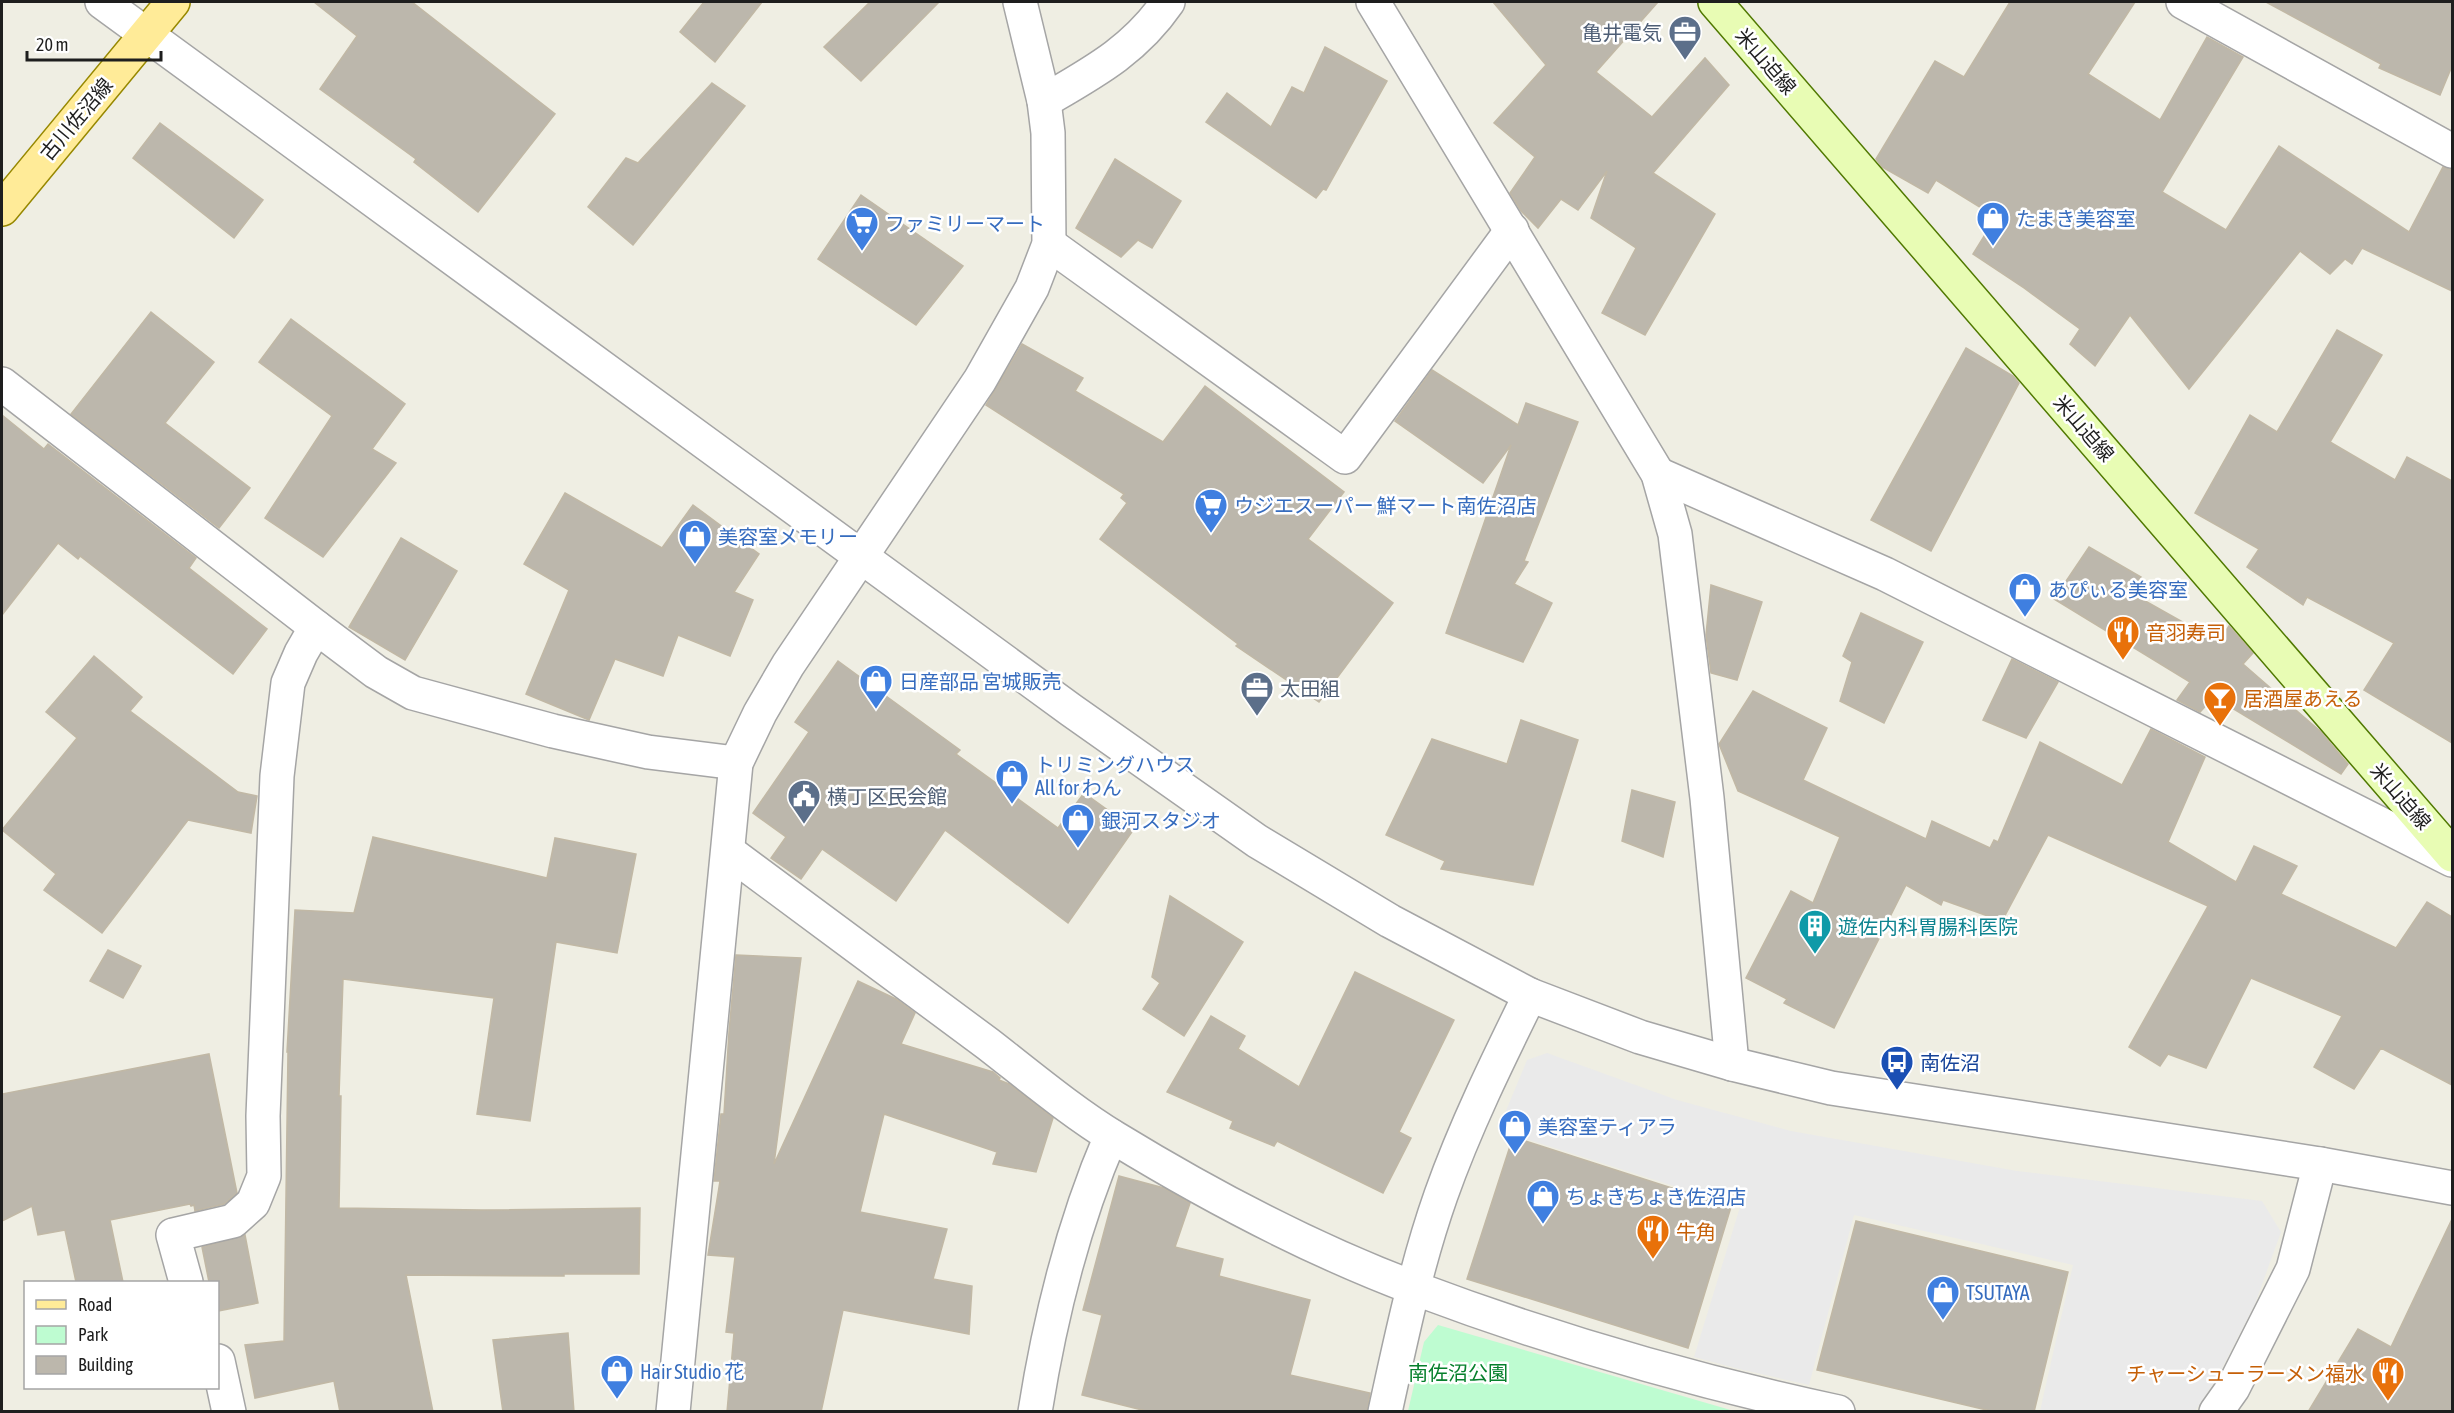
<svg xmlns="http://www.w3.org/2000/svg" width="2454" height="1413" viewBox="0 0 2454 1413" font-family="'Asap Condensed','Noto Sans JP',sans-serif">
	<style>
		.park { fill: #befcd1 }
		.parking { fill: #eaeaea }
		.building { fill: #bcb7ac; stroke: #c1b8a5; stroke-width: 1.5 }
		.lines { fill: none; stroke-linecap: round; stroke-linejoin: round }
		.minor-casing { stroke: #a5a5a5; stroke-width: 36 }
		.tertiary-casing { stroke: #a5a5a5; stroke-width: 36 }
		.secondary-casing { stroke: #507900; stroke-width: 36 }
		.primary-casing { stroke: #978800; stroke-width: 36 }
		.minor { stroke: #fff; stroke-width: 33 }
		.tertiary { stroke: #fff; stroke-width: 33 }
		.secondary { stroke: #e8fcb4; stroke-width: 33 }
		.primary { stroke: #ffeb98; stroke-width: 33 }
		.labels { text-anchor: middle; dominant-baseline: central; stroke-width: 5; stroke-linejoin: round; paint-order: stroke }
		.service-label { font-size: 20px; fill: #4e5e75; stroke: #fff; text-anchor: start }
		.street-label { font-size: 20px; fill: #1e1e1e; stroke: #fff }
		.shop-label { font-size: 20px; fill: #366cbe; stroke: #fff; text-anchor: start }
		.food-label { font-size: 20px; fill: #c56008; stroke: #fff; text-anchor: start }
		.culture-label { font-size: 20px; fill: #0d838f; stroke: #fff; text-anchor: start }
		.transit-label { font-size: 20px; fill: #164399; stroke: #fff; text-anchor: start }
		.park-label { font-size: 20px; fill: #07802d; stroke: #fff }
	</style>
	<rect width="100%" height="100%" fill="#efeee3"/>
	<path class="park" d="M 1438,1325 L 1734,1411 L 1408,1411 L 1424,1342 Z"/>
	<path class="parking" d="M 1547,1053 L 1677,1100 L 1791,1131 L 2017,1171 L 2262,1201 L 2281,1232 L 2255,1304 L 2217,1378 L 2195,1411 L 2040,1411 L 2073,1265 L 1854,1215 L 1809,1385 L 1739,1369 L 1694,1357 L 1740,1207 L 1498,1130 L 1527,1060 Z"/>
	<g class="building">
		<path d="M 314,2 L 412,2 L 555,114 L 478,212 L 414,162 L 416,159 L 320,89 L 357,36 Z"/>
		<path d="M 704,2 L 762,2 L 715,62 L 680,32 Z"/>
		<path d="M 870,2 L 939,2 L 861,81 L 824,47 Z"/>
		<path d="M 1493,2 L 1658,2 L 1596,72 L 1652,117 L 1705,58 L 1729,85 L 1653,173 L 1715,214 L 1645,335 L 1602,313 L 1636,248 L 1591,218 L 1607,171 L 1578,210 L 1561,199 L 1538,228 L 1521,211 L 1510,193 L 1535,157 L 1494,123 L 1546,65 Z"/>
		<path d="M 2010,2 L 2135,2 L 2088,74 L 2160,120 L 2207,37 L 2243,57 L 2162,192 L 2226,230 L 2279,146 L 2409,232 L 2443,167 L 2452,170 L 2452,291 L 2362,248 L 2352,264 L 2345,259 L 2330,274 L 2300,251 L 2189,389 L 2130,315 L 2095,366 L 2070,344 L 2080,329 L 2024,288 L 1973,254 L 1996,217 L 1936,180 L 1928,193 L 1882,167 L 1876,159 L 1935,61 L 1964,77 Z"/>
		<path d="M 2266,2 L 2452,2 L 2452,66 L 2440,95 L 2379,68 L 2381,64 Z"/>
		<path d="M 1325,47 L 1387,81 L 1326,190 L 1323,189 L 1316,198 L 1206,122 L 1227,93 L 1271,127 L 1292,87 L 1304,93 Z"/>
		<path d="M 712,83 L 745,106 L 633,245 L 588,207 L 626,158 L 638,163 Z"/>
		<path d="M 160,123 L 263,200 L 234,238 L 133,158 Z"/>
		<path d="M 1115,159 L 1181,201 L 1152,248 L 1138,240 L 1121,257 L 1076,228 Z"/>
		<path d="M 861,195 L 963,266 L 916,325 L 818,259 Z"/>
		<path d="M 151,312 L 214,362 L 165,423 L 250,488 L 219,528 L 71,414 Z"/>
		<path d="M 291,319 L 405,404 L 372,449 L 396,463 L 323,557 L 265,518 L 332,416 L 259,362 Z"/>
		<path d="M 2337,330 L 2382,355 L 2330,442 L 2395,480 L 2407,457 L 2452,481 L 2452,743 L 2364,690 L 2394,643 L 2307,597 L 2303,605 L 2247,567 L 2259,549 L 2195,513 L 2250,415 L 2277,432 Z"/>
		<path d="M 1022,344 L 1083,378 L 1075,391 L 1163,442 L 1205,386 L 1344,492 L 1308,539 L 1393,603 L 1319,702 L 1236,646 L 1238,644 L 1100,539 L 1127,503 L 1121,498 L 1124,494 L 986,405 Z"/>
		<path d="M 1966,348 L 2013,376 L 2019,383 L 1931,551 L 1871,520 Z"/>
		<path d="M 1432,370 L 1518,425 L 1526,403 L 1578,422 L 1524,561 L 1528,562 L 1514,584 L 1552,603 L 1523,662 L 1446,633 L 1511,445 L 1483,483 L 1395,421 Z"/>
		<path d="M 2,415 L 44,449 L 48,444 L 196,558 L 189,568 L 267,629 L 233,674 L 80,556 L 78,559 L 58,543 L 2,615 Z"/>
		<path d="M 565,493 L 662,548 L 693,505 L 759,554 L 734,592 L 753,600 L 730,656 L 678,635 L 663,676 L 615,659 L 589,720 L 526,694 L 569,590 L 524,564 Z"/>
		<path d="M 401,538 L 457,571 L 405,660 L 349,627 Z"/>
		<path d="M 2089,547 L 2141,577 L 2131,593 L 2218,642 L 2229,626 L 2253,653 L 2243,664 L 2320,731 L 2348,764 L 2341,774 L 2214,697 L 2200,712 L 2177,700 L 2190,682 L 2054,599 Z"/>
		<path d="M 1711,585 L 1762,602 L 1737,680 L 1711,673 L 1706,635 Z"/>
		<path d="M 1861,613 L 1923,642 L 1884,723 L 1840,701 L 1852,662 L 1843,656 Z"/>
		<path d="M 94,656 L 142,697 L 130,711 L 238,792 L 257,796 L 251,833 L 188,820 L 102,933 L 44,890 L 56,874 L 2,830 L 77,738 L 46,712 Z"/>
		<path d="M 2012,659 L 2058,682 L 2026,738 L 1983,720 Z"/>
		<path d="M 838,661 L 960,750 L 956,754 L 1058,828 L 1084,793 L 1134,829 L 1068,923 L 945,830 L 896,901 L 822,849 L 801,879 L 771,858 L 786,837 L 753,813 L 809,732 L 795,722 Z"/>
		<path d="M 1753,691 L 1827,728 L 1803,780 L 1926,839 L 1932,821 L 1990,848 L 1994,840 L 1998,842 L 2040,742 L 2122,785 L 2151,729 L 2205,757 L 2168,842 L 2236,882 L 2254,846 L 2297,866 L 2281,894 L 2396,948 L 2427,902 L 2452,917 L 2452,1085 L 2381,1048 L 2354,1089 L 2314,1067 L 2342,1016 L 2251,978 L 2206,1068 L 2168,1054 L 2160,1066 L 2129,1047 L 2208,906 L 2048,835 L 2002,921 L 1943,900 L 1941,905 L 1906,885 L 1834,1028 L 1784,1003 L 1787,999 L 1746,978 L 1791,891 L 1813,903 L 1840,837 L 1738,791 L 1719,744 Z"/>
		<path d="M 1521,720 L 1578,740 L 1533,885 L 1441,869 L 1445,861 L 1386,835 L 1432,739 L 1507,764 Z"/>
		<path d="M 1632,790 L 1675,802 L 1663,857 L 1622,841 Z"/>
		<path d="M 373,837 L 547,878 L 555,838 L 636,854 L 617,953 L 556,942 L 530,1121 L 477,1114 L 494,998 L 343,979 L 339,1096 L 341,1096 L 339,1208 L 482,1210 L 640,1208 L 639,1274 L 564,1274 L 564,1276 L 406,1275 L 433,1412 L 340,1412 L 334,1381 L 255,1398 L 245,1345 L 284,1341 L 288,1052 L 287,1052 L 295,910 L 354,913 Z"/>
		<path d="M 1170,896 L 1243,942 L 1184,1036 L 1143,1009 L 1160,983 L 1152,977 Z"/>
		<path d="M 108,950 L 141,966 L 123,998 L 90,981 Z"/>
		<path d="M 736,955 L 801,958 L 774,1164 L 858,981 L 896,999 L 915,1013 L 901,1044 L 993,1072 L 1000,1078 L 999,1080 L 1009,1084 L 1053,1118 L 1036,1172 L 993,1164 L 997,1152 L 884,1114 L 860,1212 L 947,1229 L 933,1279 L 972,1286 L 969,1334 L 843,1310 L 821,1412 L 727,1412 L 734,1333 L 726,1332 L 735,1257 L 708,1255 L 720,1181 L 714,1181 L 721,1114 L 724,1114 L 729,1032 Z"/>
		<path d="M 1355,972 L 1454,1020 L 1399,1132 L 1411,1138 L 1383,1193 L 1277,1141 L 1274,1146 L 1230,1128 L 1233,1121 L 1167,1092 L 1211,1016 L 1245,1036 L 1238,1049 L 1299,1087 Z"/>
		<path d="M 209,1054 L 237,1193 L 224,1204 L 195,1211 L 194,1205 L 191,1206 L 190,1204 L 110,1220 L 123,1282 L 76,1282 L 65,1230 L 38,1235 L 32,1206 L 2,1221 L 2,1094 Z"/>
		<path d="M 1513,1137 L 1731,1207 L 1688,1348 L 1467,1279 Z"/>
		<path d="M 1119,1176 L 1164,1188 L 1190,1203 L 1175,1247 L 1223,1259 L 1219,1276 L 1310,1300 L 1290,1375 L 1370,1393 L 1367,1412 L 1150,1412 L 1082,1395 L 1102,1315 L 1083,1310 Z"/>
		<path d="M 2452,1219 L 2452,1412 L 2308,1412 L 2358,1329 L 2391,1347 Z"/>
		<path d="M 1856,1221 L 2068,1272 L 2034,1412 L 1995,1412 L 1817,1370 Z"/>
		<path d="M 245,1235 L 258,1303 L 218,1311 L 218,1282 L 209,1282 L 202,1247 Z"/>
		<path d="M 568,1333 L 574,1412 L 503,1412 L 493,1340 Z"/>
	</g>
	<g class="lines">
		<g class="minor-casing">
			<g id="minor">
				<path d="M 1373,2 L 1658,474 L 1675,534 L 1707,798 L 1732,1064"/>
				<path d="M 2183,2 L 2452,151"/>
				<path d="M 1044,101 C 1094,72 1135,50 1168,2"/>
				<path d="M 1049,244 L 1345,457 L 1512,230"/>
				<path d="M 2,384 L 316,627 L 376,672 L 413,693 L 553,731 L 648,752 L 736,763"/>
				<path d="M 1658,474 L 1885,574 L 2452,860"/>
				<path d="M 729,852 C 815,916 902,980 988,1044 C 1028,1075 1072,1112 1115,1138 C 1210,1196 1310,1249 1414,1288 C 1552,1340 1694,1381 1838,1412"/>
				<path d="M 186,1282 L 173,1235 L 233,1221 L 253,1203 L 264,1176 L 263,1116 L 277,776 L 288,683 L 301,653 L 316,627"/>
				<path d="M 218,1361 L 229,1412"/>
				<path d="M 673,1412 L 736,763 L 760,713 L 788,665 L 980,380 L 1032,288 L 1049,244 L 1048,133 L 1044,101 L 1020,2"/>
				<path d="M 1035,1412 C 1050,1317 1073,1224 1111,1136"/>
				<path d="M 1385,1412 C 1401,1339 1416,1266 1441,1195 C 1465,1127 1498,1060 1530,995"/>
				<path d="M 2216,1412 L 2233,1388 L 2293,1269 L 2320,1164"/>
			</g>
		</g>
		<g class="tertiary-casing">
			<path id="tertiary" d="M 102,2 L 1071,710 L 1257,841 L 1390,921 L 1530,995 L 1640,1037 L 1732,1064 L 1831,1088 L 2320,1164 L 2452,1188"/>
		</g>
		<g class="secondary-casing">
			<path id="secondary" d="M 1715,2 L 2452,855"/>
		</g>
		<g class="primary-casing">
			<path id="primary" d="M 2,209 L 173,2"/>
		</g>
		<use href="#minor" class="minor"/>
		<use href="#tertiary" class="tertiary"/>
		<use href="#secondary" class="secondary"/>
		<use href="#primary" class="primary"/>
	</g>
	<defs>
		<g id="office-pin" transform="scale(1.725)"><path d="M0 17L-7.5 6A9.5 9.5 0 1 1 7.5 6Z" fill="#5c6f8a" stroke="#fff"/><path d="M-6-3h4V-5.5h4V-3h4V5H-6ZM-1-4.5V-3h2v-1.5ZM-6 0V1H6V0Z" fill="#fff"/></g>
		<g id="shop-pin" transform="scale(1.725)"><path d="M0 17L-7.5 6A9.5 9.5 0 1 1 7.5 6Z" fill="#3f7fe0" stroke="#fff"/><path d="M-5-2.5h2.3a2.7 3.5 0 0 1 5.4 0H5L5.5 6h-11ZM-1.5-2.5h3a1.5 2.3 0 0 0-3 0Z" fill="#fff"/></g>
		<g id="supermarket-pin" transform="scale(1.725)"><path d="M0 17L-7.5 6A9.5 9.5 0 1 1 7.5 6Z" fill="#3f7fe0" stroke="#fff"/><path d="M-6-5.5h2.5l.6 2H6L4.5 2H-2.5L-4.4-4H-6ZM-1.5 3.2a1.3 1.3 0 1 0 .1 0ZM3 3.2a1.3 1.3 0 1 0 .1 0Z" fill="#fff"/></g>
		<g id="restaurant-pin" transform="scale(1.725)"><path d="M0 17L-7.5 6A9.5 9.5 0 1 1 7.5 6Z" fill="#e8710a" stroke="#fff"/><path d="M-5-6h1v4h1v-4h1v4h1v-4h1v5L-1.5 .5V6h-2V.5L-5-1ZM5-6V6H3V1.5H1.5Q1.5-4 5-6Z" fill="#fff"/></g>
		<g id="bar-pin" transform="scale(1.725)"><path d="M0 17L-7.5 6A9.5 9.5 0 1 1 7.5 6Z" fill="#e8710a" stroke="#fff"/><path d="M-6-5H6L.8 .8V4.5H3.5V6h-7V4.5H-.8V.8Z" fill="#fff"/></g>
		<g id="civic-pin" transform="scale(1.725)"><path d="M0 17L-7.5 6A9.5 9.5 0 1 1 7.5 6Z" fill="#5c6f8a" stroke="#fff"/><path d="M-.6-6.5H3V-4.5H.6V-3L4-1V1h2V6H-6V1h2V-1L-.6-3ZM-1.2 2.5V6h2.4V2.5Z" fill="#fff"/></g>
		<g id="building-pin" transform="scale(1.725)"><path d="M0 17L-7.5 6A9.5 9.5 0 1 1 7.5 6Z" fill="#0f9aa8" stroke="#fff"/><path d="M-4-6H4V6H1V3H-1V6H-4ZM-2.5-4.3h1.7v1.8h-1.7ZM.8-4.3h1.7v1.8H.8ZM-2.5-1h1.7V.8h-1.7ZM.8-1h1.7V.8H.8Z" fill="#fff"/></g>
		<g id="bus-pin" transform="scale(1.725)"><path d="M0 17L-7.5 6A9.5 9.5 0 1 1 7.5 6Z" fill="#1a4fb4" stroke="#fff"/><path d="M-5-6H5V4H4V6H2V4H-2V6H-4V4H-5ZM-3.5-4V0h7V-4ZM-3.5 1.2v1.5H-2V1.2ZM2 1.2v1.5H3.5V1.2Z" fill="#fff"/></g>
	</defs>
	<g fill-rule="evenodd">
		<use href="#office-pin" x="1685" y="32"/>
		<use href="#shop-pin" x="1993" y="218"/>
		<use href="#supermarket-pin" x="862" y="223"/>
		<use href="#supermarket-pin" x="1211" y="505"/>
		<use href="#shop-pin" x="695" y="536"/>
		<use href="#shop-pin" x="2025" y="589"/>
		<use href="#restaurant-pin" x="2123" y="632"/>
		<use href="#shop-pin" x="876" y="681"/>
		<use href="#office-pin" x="1257" y="688"/>
		<use href="#bar-pin" x="2220" y="698"/>
		<use href="#shop-pin" x="1012" y="776"/>
		<use href="#civic-pin" x="804" y="796"/>
		<use href="#shop-pin" x="1078" y="820"/>
		<use href="#building-pin" x="1815" y="926"/>
		<use href="#bus-pin" x="1897" y="1062"/>
		<use href="#shop-pin" x="1515" y="1126"/>
		<use href="#shop-pin" x="1543" y="1196"/>
		<use href="#restaurant-pin" x="1653" y="1231"/>
		<use href="#shop-pin" x="1943" y="1292"/>
		<use href="#shop-pin" x="617" y="1371"/>
		<use href="#restaurant-pin" x="2388" y="1373"/>
	</g>
	<g class="labels">
		<g class="service-label">
			<text x="1662" y="32" text-anchor="end">亀井電気</text>
			<text x="1280" y="688">太田組</text>
			<text x="827" y="796">横丁区民会館</text>
		</g>
		<g class="street-label">
			<text transform="translate(1766 61) rotate(49)">米山迫線</text>
			<text transform="translate(76 119) rotate(-50)">古川佐沼線</text>
			<text transform="translate(2084 428) rotate(49)">米山迫線</text>
			<text transform="translate(2401 796) rotate(49)">米山迫線</text>
		</g>
		<g class="shop-label">
			<text x="2016" y="218">たまき美容室</text>
			<text x="885" y="223">ファミリーマート</text>
			<text x="1234" y="505">ウジエスーパー 鮮マート南佐沼店</text>
			<text x="718" y="536">美容室メモリー</text>
			<text x="2048" y="589">あぴぃる美容室</text>
			<text x="899" y="681">日産部品 宮城販売</text>
			<text x="1035" y="764">トリミングハウス<tspan x="1035" dy="23">All for わん</tspan></text>
			<text x="1101" y="820">銀河スタジオ</text>
			<text x="1538" y="1126">美容室ティアラ</text>
			<text x="1566" y="1196">ちょきちょき佐沼店</text>
			<text x="1966" y="1292">TSUTAYA</text>
			<text x="640" y="1371">Hair Studio 花</text>
		</g>
		<g class="food-label">
			<text x="2146" y="632">音羽寿司</text>
			<text x="2243" y="698">居酒屋あえる</text>
			<text x="1676" y="1231">牛角</text>
			<text x="2365" y="1373" text-anchor="end">チャーシューラーメン福水</text>
		</g>
		<g class="culture-label">
			<text x="1838" y="926">遊佐内科胃腸科医院</text>
		</g>
		<g class="transit-label">
			<text x="1920" y="1062">南佐沼</text>
		</g>
		<g class="park-label">
			<text x="1458" y="1372">南佐沼公園</text>
		</g>
	</g>
	<rect width="2454" height="1413" fill="none" stroke="#1e1e1e" stroke-width="6"/>
	<rect x="24" y="1281" width="195" height="108" fill="#ffffff" stroke="#a5a5a5" stroke-width="1.5"/>
	<rect x="36" y="1300" width="30" height="9" fill="#ffeb98" stroke="#a5a5a5" stroke-width="1.5"/>
	<text x="78" y="1311" font-size="18" fill="#1e1e1e">Road</text>
	<rect x="36" y="1326" width="30" height="18" fill="#befcd1" stroke="#a5a5a5" stroke-width="1.5"/>
	<text x="78" y="1341" font-size="18" fill="#1e1e1e">Park</text>
	<rect x="36" y="1356" width="30" height="18" fill="#bcb7ac" stroke="#a5a5a5" stroke-width="1.5"/>
	<text x="78" y="1371" font-size="18" fill="#1e1e1e">Building</text>
	<path d="M27 51v9h134v-9" fill="none" stroke="#1e1e1e" stroke-width="3"/>
	<text x="36" y="51" font-size="18" fill="#1e1e1e" stroke="#ffffff" stroke-width="4.5" paint-order="stroke">20 m</text>
</svg>
